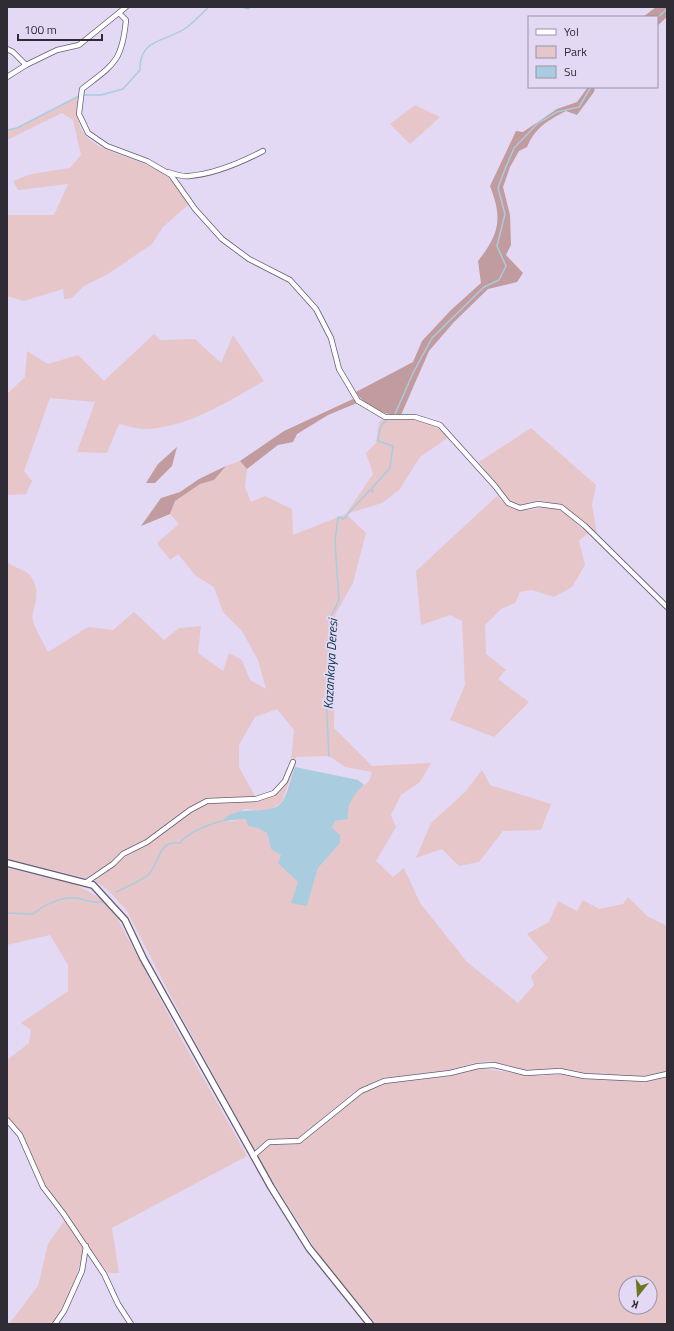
<svg xmlns="http://www.w3.org/2000/svg" width="674" height="1331" viewBox="0 0 674 1331" font-family="'Titillium Web',sans-serif">
	<style>
		.green { fill: #e6c6c9; fill-rule: evenodd }
		.forest { fill: #c19b9e }
		.water { fill: #a9ccdf }
		.lines { fill: none; stroke-linecap: round; stroke-linejoin: round }
		.stream { stroke: #a9ccdf; stroke-width: 1.5 }
		.minor-casing { stroke: #665d75; stroke-width: 6 }
		.tertiary-casing { stroke: #665d75; stroke-width: 8 }
		.minor { stroke: #fff; stroke-width: 4.5 }
		.tertiary { stroke: #fff; stroke-width: 5.5 }
		.labels { text-anchor: middle; dominant-baseline: central; stroke-width: 4; stroke-linejoin: round; paint-order: stroke }
		.water-label { font-size: 13px; font-style: italic; fill: #07374c; stroke: #e3d9f4 }
	</style>
	<rect width="100%" height="100%" fill="#e3d9f4"/>
	<g class="green">
		<path d="M 79,96 C 78,109 76,121 83,132 C 96,154 146,158 166,176 C 175,183 184,195 188,205 L 163,227 L 152,244 L 108,274 L 84,286 L 72,298 L 64,299 L 63,289 L 24,301 L 7,296 L 7,215 L 54,215 L 68,184 L 18,190 L 13,181 L 31,174 L 70,168 L 81,155 L 73,120 L 62,113 L 7,140 L 7,130 L 17,128 Z"/>
		<path d="M 415,105 L 440,117 L 410,144 L 390,124 Z"/>
		<path d="M 154,334 L 160,340 L 195,339 L 221,363 L 233,335 L 264,381 C 229,401 191,426 149,429 C 139,430 128,426 119,424 L 107,453 L 77,452 L 95,402 L 50,398 L 24,471 L 32,481 L 26,494 L 7,495 L 7,394 L 25,377 L 27,351 L 48,364 L 78,355 L 104,381 Z"/>
		<path d="M 384,419 C 409,419 430,418 449,437 L 420,457 L 399,490 L 382,503 L 346,514 L 366,533 L 353,583 L 335,615 L 334,728 L 372,766 L 431,763 L 420,782 L 401,795 L 391,815 L 396,827 L 376,861 L 393,877 L 404,868 L 420,903 L 467,962 L 518,1003 L 534,985 L 531,976 L 548,958 L 527,934 L 549,922 L 558,901 L 577,911 L 583,900 L 599,909 L 623,904 L 628,897 L 647,916 L 667,926 L 667,1072 L 644,1076 L 585,1074 L 556,1069 L 525,1070 L 490,1061 L 473,1063 L 448,1071 L 381,1078 L 354,1092 L 298,1138 L 268,1139 L 255,1150 L 178,1010 L 127,911 L 108,890 L 95,881 L 125,857 L 152,842 L 191,811 L 208,802 L 257,801 L 275,795 L 292,766 L 295,767 L 281,803 L 268,811 L 245,809 L 226,822 L 246,819 L 248,826 L 258,828 L 267,833 L 271,849 L 281,855 L 279,863 L 298,882 L 307,906 L 318,868 L 340,843 L 332,828 L 335,821 L 348,819 L 347,811 L 354,794 L 369,781 L 372,772 L 345,767 L 329,756 L 297,757 L 291,762 L 294,730 L 277,709 L 255,717 L 239,745 L 239,767 L 256,798 L 207,799 L 188,808 L 166,827 L 145,841 L 121,852 L 111,862 L 86,878 L 7,859 L 7,561 C 13,569 26,568 32,578 C 43,598 30,608 33,621 C 36,631 43,642 48,652 L 88,627 L 113,630 L 134,612 L 164,640 L 179,628 L 201,626 L 198,653 L 223,671 L 229,653 L 242,660 L 250,680 L 266,689 L 258,660 L 242,631 L 223,612 L 214,587 L 196,576 L 178,554 L 170,560 L 157,543 L 179,524 L 170,514 L 175,501 L 200,484 L 214,480 L 226,466 L 240,461 L 247,469 L 245,487 L 251,502 L 265,496 L 292,509 L 293,535 L 346,514 L 373,474 L 366,453 L 376,443 L 379,422 Z"/>
		<path d="M 531,428 L 596,485 L 592,505 L 597,534 L 562,505 L 539,500 L 521,505 L 509,501 L 479,462 Z"/>
		<path d="M 497,496 C 520,523 531,502 559,510 C 567,512 581,528 588,533 L 579,541 L 585,565 L 572,587 L 554,597 L 532,590 L 520,592 L 515,603 L 501,609 L 485,625 L 486,654 L 506,670 L 498,679 L 529,702 L 494,737 L 450,720 L 465,685 L 462,621 L 450,615 L 421,625 L 416,571 Z"/>
		<path d="M 482,770 L 490,785 L 551,804 L 541,830 L 503,831 L 479,862 L 459,866 L 442,849 L 416,858 L 431,823 L 465,792 Z"/>
		<path d="M 7,868 L 76,885 L 100,898 L 117,918 L 183,1042 L 247,1156 L 112,1228 L 119,1273 L 108,1273 L 44,1184 L 21,1134 L 7,1117 L 7,1060 L 29,1043 L 31,1030 L 21,1023 L 68,991 L 68,965 L 50,935 L 7,945 Z"/>
		<path d="M 477,1068 L 539,1076 L 566,1074 L 645,1081 L 667,1077 L 667,1324 L 376,1324 L 321,1258 L 257,1156 L 270,1144 L 301,1143 L 362,1093 L 388,1083 L 450,1076 ZM 626,1283 L 650,1283 L 650,1307 L 626,1307 Z"/>
		<path d="M 65,1220 L 83,1247 C 79,1275 68,1300 52,1324 L 9,1324 L 38,1286 L 48,1244 Z"/>
	</g>
	<g class="forest">
		<path d="M 656,7 L 667,7 L 667,17 L 657,26 L 657,17 L 643,17 Z"/>
		<path d="M 588,87 L 595,87 L 594,92 L 577,115 L 566,111 C 547,121 536,127 527,147 L 519,151 L 510,167 L 503,187 L 510,215 L 511,245 L 506,255 L 523,273 L 517,282 L 488,289 L 454,322 L 429,351 L 401,415 C 384,415 366,408 356,392 L 413,362 L 422,341 L 451,310 L 481,283 L 478,261 C 499,234 503,219 490,186 L 516,131 L 523,132 L 557,109 L 577,102 Z"/>
		<path d="M 353,399 L 357,403 L 328,415 L 297,434 L 293,442 L 278,445 L 247,469 L 240,461 L 284,431 Z"/>
		<path d="M 177,447 L 172,466 L 155,483 L 146,483 L 158,464 Z"/>
		<path d="M 226,466 L 214,480 L 200,484 L 175,501 L 170,514 L 141,526 L 161,498 L 180,492 L 199,479 Z"/>
	</g>
	<path class="water" d="M 295,767 L 358,780 L 364,785 C 354,794 346,805 348,819 L 335,821 L 332,828 L 340,835 L 340,843 L 318,868 L 307,906 L 291,903 L 298,882 L 278,863 L 281,855 L 271,849 L 267,833 L 258,828 L 248,826 L 246,819 L 222,821 C 240,802 270,818 282,802 C 288,793 291,778 295,767 Z"/>
	<g class="lines">
		<g class="stream">
			<path d="M 242,7 L 248,9 L 251,7"/>
			<path d="M 657,18 L 667,9"/>
			<path d="M 82,95 L 101,95 L 123,89 L 140,70 C 139,38 166,42 186,28 C 194,22 201,14 209,7"/>
			<path d="M 7,130 L 17,128 L 79,96"/>
			<path d="M 392,416 L 395,414 L 413,373 L 432,338 L 484,287 L 499,280 L 506,266 L 497,246 L 505,214 L 498,188 L 505,169 L 514,148 L 538,123 L 557,112 L 579,107 L 591,87"/>
			<path d="M 329,756 L 326,698 L 329,680 L 331,616 L 339,600 L 335,542 L 338,517 L 344,519 C 352,508 361,500 370,490 L 373,492 L 372,488 L 390,468 L 393,446 L 378,441 C 379,430 380,425 389,418"/>
			<path d="M 116,892 C 124,888 143,880 149,874 C 161,861 157,841 180,843 C 189,831 207,825 222,821"/>
			<path d="M 7,913 L 33,914 C 44,905 61,896 77,898 C 88,900 88,903 102,902"/>
		</g>
		<g class="minor-casing">
			<g id="minor">
				<path d="M 119,13 L 126,20 C 122,62 114,64 82,89 L 79,114 L 88,133 L 107,146 L 147,161 L 171,175 L 195,209 L 222,239 L 249,259 L 290,280 L 316,309 L 331,338 L 339,369 L 358,401 L 385,417 L 415,417 L 440,425 L 495,486 L 508,503 L 520,508 L 538,504 L 561,507 L 585,526 L 667,607"/>
				<path d="M 7,49 L 13,52 L 26,65"/>
				<path d="M 7,77 L 26,65 L 57,50 L 79,45 L 126,7"/>
				<path d="M 168,172 C 174,174 182,177 189,176 C 214,174 240,163 263,151"/>
				<path d="M 85,883 L 113,864 L 123,854 L 147,842 L 190,810 L 207,801 L 256,799 L 274,793 L 285,781 L 293,762"/>
				<path d="M 7,1120 L 20,1135 L 43,1187 L 63,1213 L 104,1274 L 118,1304 L 131,1324"/>
				<path d="M 253,1156 L 269,1142 L 299,1141 L 361,1091 L 384,1081 L 450,1073 L 478,1066 L 494,1065 L 526,1073 L 560,1071 L 584,1076 L 645,1079 L 667,1074"/>
				<path d="M 55,1324 L 64,1311 L 82,1271 L 86,1246"/>
			</g>
		</g>
		<g class="tertiary-casing">
			<path id="tertiary" d="M 7,863 L 93,885 L 125,920 L 143,958 L 271,1187 L 309,1248 L 370,1324"/>
		</g>
		<use href="#minor" class="minor"/>
		<use href="#tertiary" class="tertiary"/>
	</g>
	<g class="labels">
		<g class="water-label">
			<text transform="translate(330 664) rotate(-87)">Kazankaya Deresi</text>
		</g>
	</g>
	<rect width="674" height="1331" fill="none" stroke="#302c36" stroke-width="16"/>
	<rect x="528" y="16" width="130" height="72" fill="#e3d9f4" stroke="#9b94a8"/>
	<rect x="536" y="29" width="20" height="6" fill="#ffffff" stroke="#9b94a8"/>
	<text x="564" y="36" font-size="12" fill="#302c36">Yol</text>
	<rect x="536" y="46" width="20" height="12" fill="#e6c6c9" stroke="#9b94a8"/>
	<text x="564" y="56" font-size="12" fill="#302c36">Park</text>
	<rect x="536" y="66" width="20" height="12" fill="#a9ccdf" stroke="#9b94a8"/>
	<text x="564" y="76" font-size="12" fill="#302c36">Su</text>
	<g transform="translate(638 1295) rotate(197)"><circle r="19" fill="#e3d9f4" stroke="#9b94a8"/>
	<path d="M0-3L7 15L0 10L-7 15Z" fill="#6d7620"/>
	<text y="-6" font-size="11" font-weight="bold" text-anchor="middle" fill="#302c36">K</text>
	</g>
	<path d="M18 34v6h84v-6" fill="none" stroke="#302c36" stroke-width="2"/>
	<text x="24" y="34" font-size="12" fill="#302c36" stroke="#e3d9f4" stroke-width="3" paint-order="stroke">100 m</text>
</svg>
